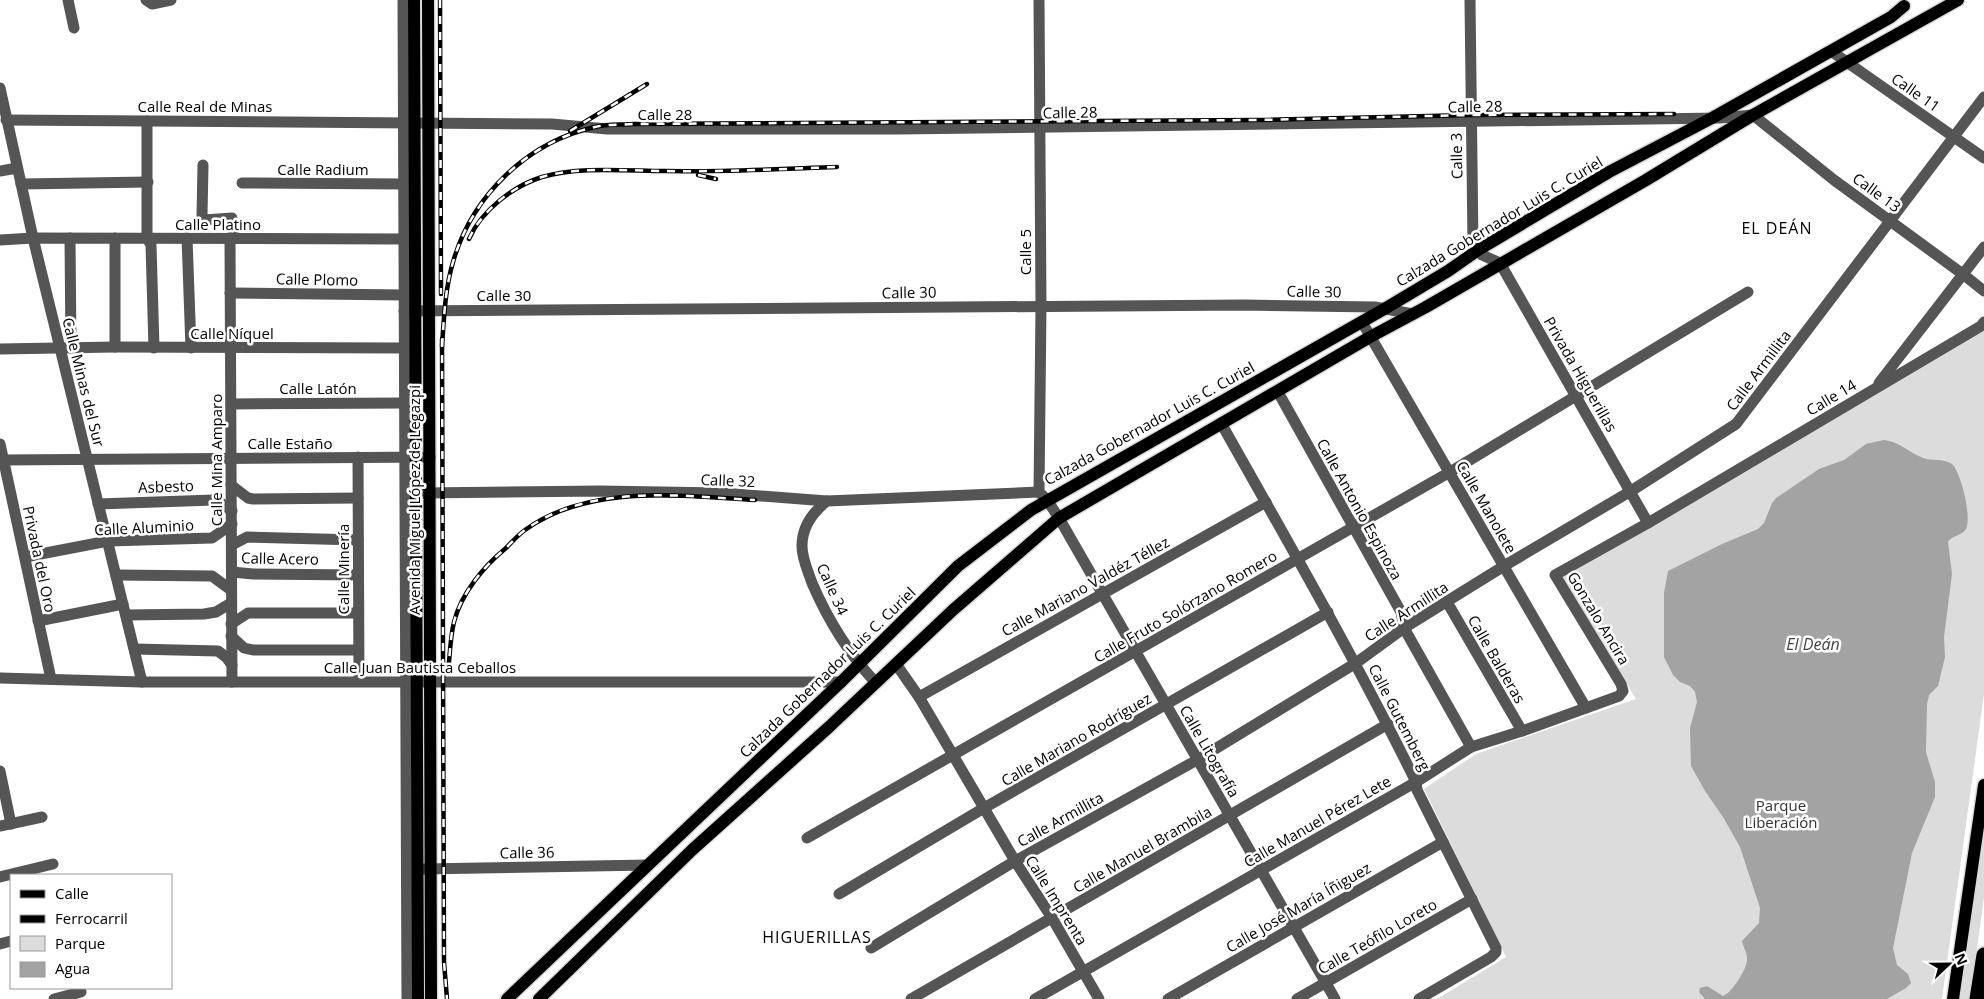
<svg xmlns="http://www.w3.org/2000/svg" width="1984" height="999" viewBox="0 0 1984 999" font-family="'Open Sans',sans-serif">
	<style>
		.green { fill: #dcdcdc }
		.water { fill: #a3a3a3 }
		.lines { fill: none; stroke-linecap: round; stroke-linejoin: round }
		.major-casing { stroke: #dbdbdb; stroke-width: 15 }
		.highway-casing { stroke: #dbdbdb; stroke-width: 18 }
		.minor { stroke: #555; stroke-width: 11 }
		.major { stroke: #000; stroke-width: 12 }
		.highway { stroke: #000; stroke-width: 15 }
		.rail-casing { stroke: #000; stroke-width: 4.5 }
		.rail { stroke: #fff; stroke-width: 2.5; stroke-dasharray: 8; stroke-linecap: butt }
		.labels { text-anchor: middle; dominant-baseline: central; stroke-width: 5; stroke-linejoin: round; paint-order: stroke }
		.street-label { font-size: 15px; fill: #000; stroke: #fff }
		.park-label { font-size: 15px; fill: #333; stroke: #fff }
		.neighbourhood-label { font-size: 16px; letter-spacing: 1px; fill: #000; stroke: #fff }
		.water-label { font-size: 16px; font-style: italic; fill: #444; stroke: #fff }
	</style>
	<rect width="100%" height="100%" fill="#fff"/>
	<g class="green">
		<path d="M 1984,327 L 1984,694 L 1942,999 L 1437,999 L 1506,957 L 1424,789 L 1476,754 L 1636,699 L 1561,575 Z"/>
		<path d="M 1984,830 L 1984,898 L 1970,999 L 1960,999 Z"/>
	</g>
	<path class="water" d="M 1884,440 C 1900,442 1908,452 1923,458 C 1931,461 1946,458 1953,465 C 1961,474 1972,517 1966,529 C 1962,536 1952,535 1948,542 L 1952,574 L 1944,637 L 1945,657 L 1938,686 L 1929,695 L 1927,704 L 1926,752 L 1935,782 L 1935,797 L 1912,853 L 1893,948 L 1897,965 L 1908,974 L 1911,983 L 1906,988 L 1887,999 L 1705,999 L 1699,992 L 1700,988 L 1707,986 L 1723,996 C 1731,994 1747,969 1747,960 C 1748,954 1743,947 1742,941 L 1759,923 L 1760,908 L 1740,847 L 1723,817 L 1705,791 L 1691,766 L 1690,728 L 1697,702 L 1695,692 L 1690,686 L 1680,682 L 1673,675 L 1664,657 L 1664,593 L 1668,571 L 1722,544 L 1758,529 L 1764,523 L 1772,503 L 1776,498 L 1819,469 L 1844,460 L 1866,444 Z"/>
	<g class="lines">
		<g class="major-casing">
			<g id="major">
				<path d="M 414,0 L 418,999"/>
				<path d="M 428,0 L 431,999"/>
				<path d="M 507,999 L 841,682 L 958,566 L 1031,510 L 1386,308 L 1448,271 L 1478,250 L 1609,172 L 1712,118 L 1891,17 L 1904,6"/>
				<path d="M 539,999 L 692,850 L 829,727 L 953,610 L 1059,518 L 1370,337 L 1426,307 L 1646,180 L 1753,115 L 1958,0"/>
				<path d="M 1953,999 L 1984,785"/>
			</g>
		</g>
		<g class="highway-casing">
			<path id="highway" d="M 1977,999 L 1984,955"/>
		</g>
		<g class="minor">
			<path d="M 68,0 L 74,28"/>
			<path d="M 146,0 L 152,4 L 171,0"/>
			<path d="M 403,0 L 407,999"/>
			<path d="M 1039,0 L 1041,306 L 1039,492 L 1047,500 L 1059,518 L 1335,999"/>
			<path d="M 1470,0 L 1473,244 L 1482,255 L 1500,263 L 1648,523"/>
			<path d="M 1831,51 L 1984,158"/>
			<path d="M 0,88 L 33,238 L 142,682"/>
			<path d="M 6,120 L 552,124 L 607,129 L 900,129 L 1720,118 L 1753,115 L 1834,180 L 1964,275 L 1984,291"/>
			<path d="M 147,121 L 147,238 L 151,245 L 154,348"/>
			<path d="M 203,165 L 202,216 L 204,220 L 232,218 L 234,239"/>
			<path d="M 0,171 L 17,168"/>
			<path d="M 242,183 L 404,184"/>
			<path d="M 21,184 L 148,182"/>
			<path d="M 70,238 L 71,348"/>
			<path d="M 115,238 L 115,347"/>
			<path d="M 187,238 L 191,348"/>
			<path d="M 230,239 L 232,682"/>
			<path d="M 0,240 L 33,238 L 404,239"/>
			<path d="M 230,293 L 404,295"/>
			<path d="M 404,311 L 1245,305 L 1375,307 L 1413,314"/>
			<path d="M 1362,322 L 1586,708"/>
			<path d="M 0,349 L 115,347 L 404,348"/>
			<path d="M 1879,383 L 1984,247"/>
			<path d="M 1278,392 L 1401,612 L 1404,628 L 1471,747"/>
			<path d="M 231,404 L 404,403"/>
			<path d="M 1221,423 C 1288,542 1356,660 1416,782 L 1417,790 L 1496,948 L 1496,952 L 1491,957 L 1419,999"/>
			<path d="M 0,444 L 51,679"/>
			<path d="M 358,457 L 359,681"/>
			<path d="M 0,460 L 430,457"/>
			<path d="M 231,485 L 248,498 L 253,499 L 358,498"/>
			<path d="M 421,493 L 600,491 L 722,493 L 827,501 L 1039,492"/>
			<path d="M 827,501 C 813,512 802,526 802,546 C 802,559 808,571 812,583 C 828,620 848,653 876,683"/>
			<path d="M 98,504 L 214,500 L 218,501 L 232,511"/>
			<path d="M 232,545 L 247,537 L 358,540"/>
			<path d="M 25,557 L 108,541 L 212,538 L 232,524"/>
			<path d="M 232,572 L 253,574 L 358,575"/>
			<path d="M 116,575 L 212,576 L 231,590"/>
			<path d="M 1447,602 L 1522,731"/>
			<path d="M 126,615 L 204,614 L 216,612 L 231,603"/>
			<path d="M 38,621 L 123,604"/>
			<path d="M 231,624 L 248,613 L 358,613"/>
			<path d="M 231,636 L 244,648 L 253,650 L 357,650"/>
			<path d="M 135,649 L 218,651 L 226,657 L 232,665"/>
			<path d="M 896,664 L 919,697 L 1015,861 L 1052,918 L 1099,999"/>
			<path d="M 0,678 L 142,682 L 841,682"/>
			<path d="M 919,697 L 1266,502"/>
			<path d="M 0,771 L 11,824"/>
			<path d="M 0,826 L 42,817"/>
			<path d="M 807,838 L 1450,472 L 1748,292"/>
			<path d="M 423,869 L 648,865"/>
			<path d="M 0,877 L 53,864"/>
			<path d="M 839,894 L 984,808 L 1328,612"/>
			<path d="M 0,944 L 11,941"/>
			<path d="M 871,948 L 1015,861 L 1197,760 L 1356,663 L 1404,628 L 1504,566 L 1631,491 L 1736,424 L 1984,97"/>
			<path d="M 54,999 L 81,992"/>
			<path d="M 911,999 L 1388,724"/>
			<path d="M 1035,999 L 1416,782 L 1471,747 L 1522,731 L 1619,696 L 1623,691 L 1621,684 L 1555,575 L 1648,523 L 1981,326 L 1984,322"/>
			<path d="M 1168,999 L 1443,842"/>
			<path d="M 1297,999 L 1472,899"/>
		</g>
		<use href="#major" class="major"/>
		<use href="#highway" class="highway"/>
		<g class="rail-casing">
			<g id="rail">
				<path d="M 440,0 L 441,294"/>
				<path d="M 570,131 L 647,84"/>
				<path d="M 698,175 L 716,179"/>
				<path d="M 469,239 C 481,211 513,186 542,177 C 579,166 628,171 666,171 C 723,172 780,169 837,167"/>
				<path d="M 442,339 L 444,962 L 447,999"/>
				<path d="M 442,346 C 444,318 445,289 453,262 C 472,196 527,142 595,127 C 607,124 620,125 633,124 L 1257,120 L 1471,115 L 1674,114"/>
				<path d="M 448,672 C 450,656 450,638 454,622 C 461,594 483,567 506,548 C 512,542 518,535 525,530 C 590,483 681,496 755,500"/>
			</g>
		</g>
		<use href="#rail" class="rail"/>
	</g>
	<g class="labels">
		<g class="street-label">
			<text transform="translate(1916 92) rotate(35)">Calle 11</text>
			<text x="205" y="106">Calle Real de Minas</text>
			<text transform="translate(1475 106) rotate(-1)">Calle 28</text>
			<text transform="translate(1070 112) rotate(-1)">Calle 28</text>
			<text x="665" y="114">Calle 28</text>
			<text transform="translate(1456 156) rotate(-91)">Calle 3</text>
			<text x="323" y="169">Calle Radium</text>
			<text transform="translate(1877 192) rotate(36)">Calle 13</text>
			<text transform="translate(1499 221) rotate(-31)">Calzada Gobernador Luis C. Curiel</text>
			<text x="218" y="224">Calle Platino</text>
			<text transform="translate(1025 252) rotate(-90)">Calle 5</text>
			<text transform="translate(317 279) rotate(1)">Calle Plomo</text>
			<text transform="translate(1314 291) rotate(1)">Calle 30</text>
			<text transform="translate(909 292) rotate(-1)">Calle 30</text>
			<text x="504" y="295">Calle 30</text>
			<text x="232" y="333">Calle Níquel</text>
			<text transform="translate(1758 370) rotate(-53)">Calle Armillita</text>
			<text transform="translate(1581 374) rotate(60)">Privada Higuerillas</text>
			<text transform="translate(84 382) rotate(76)">Calle Minas del Sur</text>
			<text x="318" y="388">Calle Latón</text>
			<text transform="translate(1831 397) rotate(-31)">Calle 14</text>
			<text transform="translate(1149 423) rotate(-29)">Calzada Gobernador Luis C. Curiel</text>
			<text x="290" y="443">Calle Estaño</text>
			<text transform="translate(216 460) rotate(-90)">Calle Mina Amparo</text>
			<text transform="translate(728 480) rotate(2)">Calle 32</text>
			<text transform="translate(166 486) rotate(-2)">Asbesto</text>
			<text transform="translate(414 500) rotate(-90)">Avenida Miguel López de Legazpi</text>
			<text transform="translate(1487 507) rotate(60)">Calle Manolete</text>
			<text transform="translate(1360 509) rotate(61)">Calle Antonio Espinoza</text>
			<text transform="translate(144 527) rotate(-3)">Calle Aluminio</text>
			<text transform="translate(280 558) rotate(1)">Calle Acero</text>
			<text transform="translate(40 559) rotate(78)">Privada del Oro</text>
			<text transform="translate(343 569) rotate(-90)">Calle Minería</text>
			<text transform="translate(1085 586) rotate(-29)">Calle Mariano Valdéz Téllez</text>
			<text transform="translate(833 589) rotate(66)">Calle 34</text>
			<text transform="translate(1185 606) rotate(-30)">Calle Fruto Solórzano Romero</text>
			<text transform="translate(1406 611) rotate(-33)">Calle Armillita</text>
			<text transform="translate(1599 618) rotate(59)">Gonzalo Ancira</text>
			<text transform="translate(1497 659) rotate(60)">Calle Balderas</text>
			<text x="420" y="667">Calle Juan Bautista Ceballos</text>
			<text transform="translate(827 672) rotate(-44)">Calzada Gobernador Luis C. Curiel</text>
			<text transform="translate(1400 717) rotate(63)">Calle Gutemberg</text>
			<text transform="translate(1076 739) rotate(-30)">Calle Mariano Rodríguez</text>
			<text transform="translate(1210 751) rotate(60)">Calle Litografía</text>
			<text transform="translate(1060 819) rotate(-29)">Calle Armillita</text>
			<text transform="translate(1317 821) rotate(-30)">Calle Manuel Pérez Lete</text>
			<text transform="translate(1142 849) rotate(-30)">Calle Manuel Brambila</text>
			<text transform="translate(527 852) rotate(-1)">Calle 36</text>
			<text transform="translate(1057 900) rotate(58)">Calle Imprenta</text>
			<text transform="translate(1298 907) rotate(-30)">Calle José María Íñiguez</text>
			<text transform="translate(1377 936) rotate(-30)">Calle Teófilo Loreto</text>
		</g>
		<g class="park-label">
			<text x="1781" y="805">Parque<tspan x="1781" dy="17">Liberación</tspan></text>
		</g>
		<g class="neighbourhood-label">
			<text x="1777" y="228">EL DEÁN</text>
			<text x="817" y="937">HIGUERILLAS</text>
		</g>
		<g class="water-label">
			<text x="1813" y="644">El Deán</text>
		</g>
	</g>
	<rect x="10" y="874" width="162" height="115" fill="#ffffff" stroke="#999999"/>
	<rect x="20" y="890" width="25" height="8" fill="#000000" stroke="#999999"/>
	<text x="55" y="899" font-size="15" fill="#000000">Calle</text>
	<rect x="20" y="915" width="25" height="8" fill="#000000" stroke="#999999"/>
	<text x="55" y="924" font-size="15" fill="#000000">Ferrocarril</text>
	<rect x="20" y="936" width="25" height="15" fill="#dcdcdc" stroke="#999999"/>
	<text x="55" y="949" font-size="15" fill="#000000">Parque</text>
	<rect x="20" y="962" width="25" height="15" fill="#a3a3a3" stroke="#999999"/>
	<text x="55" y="974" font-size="15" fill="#000000">Agua</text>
	<g transform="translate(1949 964) rotate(68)" stroke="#ffffff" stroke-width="4" paint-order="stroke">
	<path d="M0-4L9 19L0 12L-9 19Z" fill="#000000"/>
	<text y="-8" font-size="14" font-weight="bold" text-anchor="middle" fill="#000000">N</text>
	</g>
</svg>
